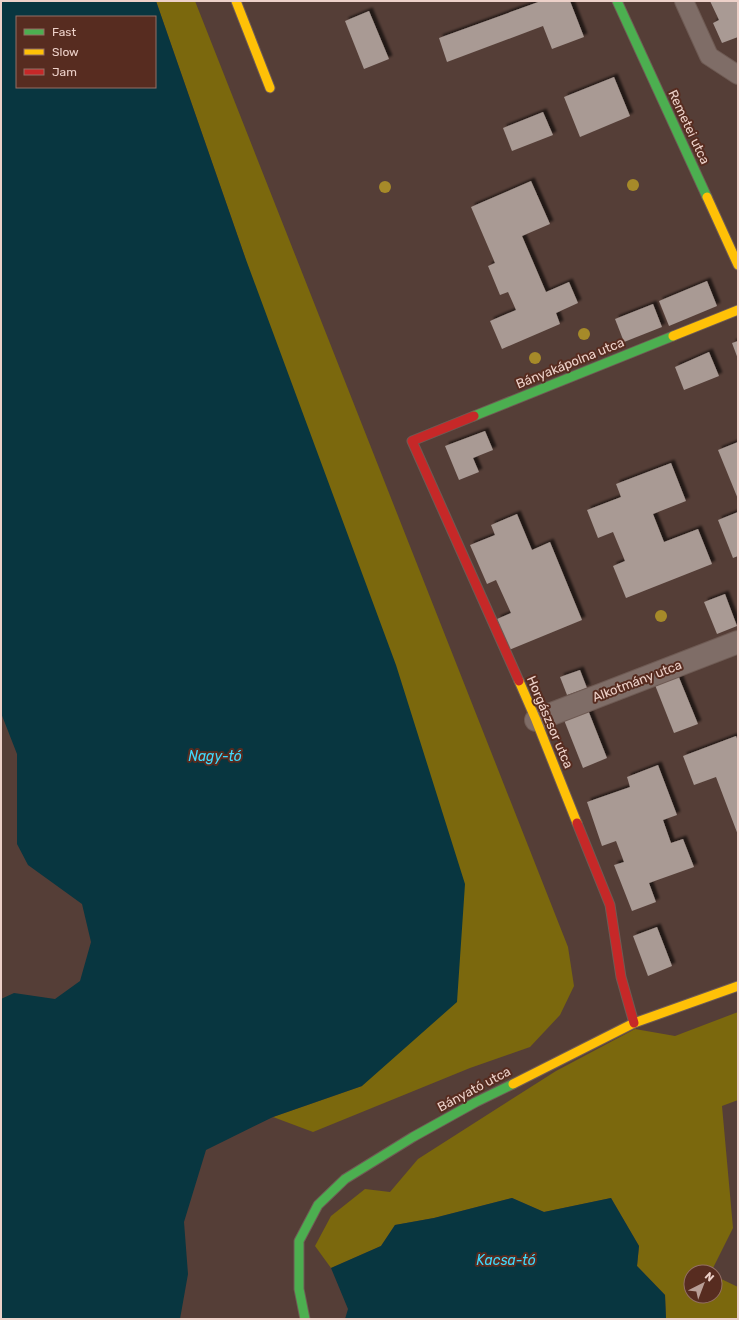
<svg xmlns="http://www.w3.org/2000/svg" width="739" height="1320" viewBox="0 0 739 1320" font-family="Rubik,sans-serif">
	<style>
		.forest { fill: #7b680d }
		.water { fill: #083640; fill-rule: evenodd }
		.building { fill: #a99a94; filter: url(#shadow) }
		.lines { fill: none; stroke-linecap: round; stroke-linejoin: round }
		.lane-casing { stroke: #6f5b54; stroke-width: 20 }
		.street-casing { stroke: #6f5b54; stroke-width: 24 }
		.fast-casing { stroke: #6f5b54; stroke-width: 11 }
		.slow-casing { stroke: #6f5b54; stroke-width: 11 }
		.jam-casing { stroke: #6f5b54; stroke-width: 11 }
		.lane { stroke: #7f6d67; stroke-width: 18 }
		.street { stroke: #7f6d67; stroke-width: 22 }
		.fast { stroke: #4caf50; stroke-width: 9 }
		.slow { stroke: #ffc107; stroke-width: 9 }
		.jam { stroke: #c62828; stroke-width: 9 }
		.tree { fill: #a68a29 }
		.labels { text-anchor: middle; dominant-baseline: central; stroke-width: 4; stroke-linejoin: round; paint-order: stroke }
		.street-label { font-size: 13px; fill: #edd1c9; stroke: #572c20 }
		.water-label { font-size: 14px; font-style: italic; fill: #3edbff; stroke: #572c20 }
	</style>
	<defs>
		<filter id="shadow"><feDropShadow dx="3.5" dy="-3.5" stdDeviation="1" flood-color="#0009"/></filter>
	</defs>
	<rect width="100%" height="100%" fill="#553e37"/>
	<g class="forest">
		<path d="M 156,1 L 195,1 L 568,947 L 574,986 L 560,1015 L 530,1047 L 470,1068 L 313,1132 L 273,1117 L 362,1086 L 245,257 Z"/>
		<path d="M 738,1012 L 738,1100 L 722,1106 L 733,1228 L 711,1272 L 691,1272 L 691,1296 L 715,1296 L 715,1276 L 738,1287 L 738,1319 L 666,1319 L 665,1295 L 637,1266 L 639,1246 L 611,1198 L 544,1212 L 512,1198 L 434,1218 L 395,1225 L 381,1246 L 331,1268 L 315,1246 L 331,1216 L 365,1189 L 390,1192 L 418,1159 L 556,1071 L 635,1029 L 675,1036 Z"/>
	</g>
	<g class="water">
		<path d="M 1,1 L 156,1 L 245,257 L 396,665 L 465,884 L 457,1002 L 362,1086 L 273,1117 L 206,1150 L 184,1222 L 188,1274 L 180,1319 L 1,1319 L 1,999 L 14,993 L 55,999 L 80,981 L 91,942 L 82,904 L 28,865 L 17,844 L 17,754 L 1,713 ZM 17,17 L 155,17 L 155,87 L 17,87 Z"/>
		<path d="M 512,1198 L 544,1212 L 611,1198 L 639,1246 L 637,1266 L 665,1295 L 666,1319 L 345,1319 L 348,1309 L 331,1268 L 381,1246 L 395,1225 L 434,1218 Z"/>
	</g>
	<g class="building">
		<path d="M 541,1 L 570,1 L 584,37 L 552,49 L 543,26 L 447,62 L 439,38 Z"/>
		<path d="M 710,1 L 738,1 L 738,37 L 722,43 L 713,23 L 719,20 Z"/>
		<path d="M 369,11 L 389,59 L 364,69 L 345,21 Z"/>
		<path d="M 614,77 L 630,116 L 580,137 L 564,97 Z"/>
		<path d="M 543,112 L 553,135 L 512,151 L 503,128 Z"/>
		<path d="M 531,181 L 550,224 L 522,236 L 546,292 L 569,282 L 578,303 L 556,313 L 560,324 L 502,349 L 490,321 L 516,310 L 508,292 L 500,295 L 488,266 L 495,263 L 471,207 Z"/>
		<path d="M 707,281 L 717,306 L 669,326 L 659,301 Z"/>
		<path d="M 653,304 L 662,327 L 624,342 L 615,319 Z"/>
		<path d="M 738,341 L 738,359 L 732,343 Z"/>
		<path d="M 709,352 L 719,376 L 684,390 L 675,367 Z"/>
		<path d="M 485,431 L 493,450 L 473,458 L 479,472 L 459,480 L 445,446 Z"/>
		<path d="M 738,442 L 738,499 L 718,450 Z"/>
		<path d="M 671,463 L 686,501 L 653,514 L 664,542 L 698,529 L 712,564 L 626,598 L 613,566 L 625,561 L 613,532 L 598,538 L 587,510 L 621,497 L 616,484 Z"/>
		<path d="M 738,512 L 738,556 L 733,558 L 718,520 Z"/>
		<path d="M 517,514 L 532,550 L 550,542 L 582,620 L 509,650 L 497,619 L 511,613 L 496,580 L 487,584 L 470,545 L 495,535 L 491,525 Z"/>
		<path d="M 725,594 L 737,626 L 717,634 L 704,602 Z"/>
		<path d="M 580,670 L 587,688 L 567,695 L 560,677 Z"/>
		<path d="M 678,675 L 698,724 L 674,733 L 655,685 Z"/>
		<path d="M 588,710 L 607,758 L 583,768 L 564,720 Z"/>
		<path d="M 736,736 L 738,741 L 738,835 L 716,777 L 694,785 L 683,756 Z"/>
		<path d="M 658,765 L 677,815 L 663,820 L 671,843 L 683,839 L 694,867 L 649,883 L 656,902 L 632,911 L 614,865 L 624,862 L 616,841 L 602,846 L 587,802 L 630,787 L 627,777 Z"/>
		<path d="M 657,927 L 672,966 L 648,976 L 633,936 Z"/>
	</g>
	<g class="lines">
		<g class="lane-casing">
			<path id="lane" d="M 684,1 L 709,56 L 738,75"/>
		</g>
		<g class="street-casing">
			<path id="street" d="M 536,720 L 738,642"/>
		</g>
		<g class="fast-casing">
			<g id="fast">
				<path d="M 617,1 L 707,197"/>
				<path d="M 474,416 L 673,336"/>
				<path d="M 305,1319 L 299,1289 L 299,1241 L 318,1205 L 345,1179 L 413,1137 L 476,1102 L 513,1084"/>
			</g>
		</g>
		<g class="slow-casing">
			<g id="slow">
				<path d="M 236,1 L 270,88"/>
				<path d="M 707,197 L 738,265"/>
				<path d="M 673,336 L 738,310"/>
				<path d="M 519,681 L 536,720 L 577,823"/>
				<path d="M 513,1084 L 634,1023 L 738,986"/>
			</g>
		</g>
		<g class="jam-casing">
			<g id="jam">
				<path d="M 474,416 L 412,441 L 519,681"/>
				<path d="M 577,823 L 610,905 L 621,977 L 634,1023"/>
			</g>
		</g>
		<use href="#lane" class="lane"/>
		<use href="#street" class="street"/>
		<use href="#fast" class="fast"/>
		<use href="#slow" class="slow"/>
		<use href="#jam" class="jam"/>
	</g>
	<g class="tree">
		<circle cx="633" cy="185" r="6"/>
		<circle cx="385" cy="187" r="6"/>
		<circle cx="584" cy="334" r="6"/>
		<circle cx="535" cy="358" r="6"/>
		<circle cx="661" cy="616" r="6"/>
	</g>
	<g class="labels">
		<g class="street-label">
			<text transform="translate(689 127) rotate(65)">Remetei utca</text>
			<text transform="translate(570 363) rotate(-22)">Bányakápolna utca</text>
			<text transform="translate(637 681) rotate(-21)">Alkotmány utca</text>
			<text transform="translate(550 722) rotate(67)">Horgászsor utca</text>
			<text transform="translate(474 1089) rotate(-28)">Bányató utca</text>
		</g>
		<g class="water-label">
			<text x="215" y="756">Nagy-tó</text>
			<text x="506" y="1260">Kacsa-tó</text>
		</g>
	</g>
	<rect width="739" height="1320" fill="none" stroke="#edd1c9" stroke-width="4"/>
	<rect x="16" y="16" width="140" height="72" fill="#572c20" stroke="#936e64"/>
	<rect x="24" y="29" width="20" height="6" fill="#4caf50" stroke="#936e64"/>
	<text x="52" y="36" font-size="12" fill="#edd1c9">Fast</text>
	<rect x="24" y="49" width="20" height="6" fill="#ffc107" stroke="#936e64"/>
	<text x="52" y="56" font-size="12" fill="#edd1c9">Slow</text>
	<rect x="24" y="69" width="20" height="6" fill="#c62828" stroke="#936e64"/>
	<text x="52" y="76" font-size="12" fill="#edd1c9">Jam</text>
	<g transform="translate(703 1284) rotate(42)"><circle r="19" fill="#572c20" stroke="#936e64"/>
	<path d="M0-3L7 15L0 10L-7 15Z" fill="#b89e96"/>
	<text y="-6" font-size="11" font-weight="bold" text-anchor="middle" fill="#edd1c9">N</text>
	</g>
</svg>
